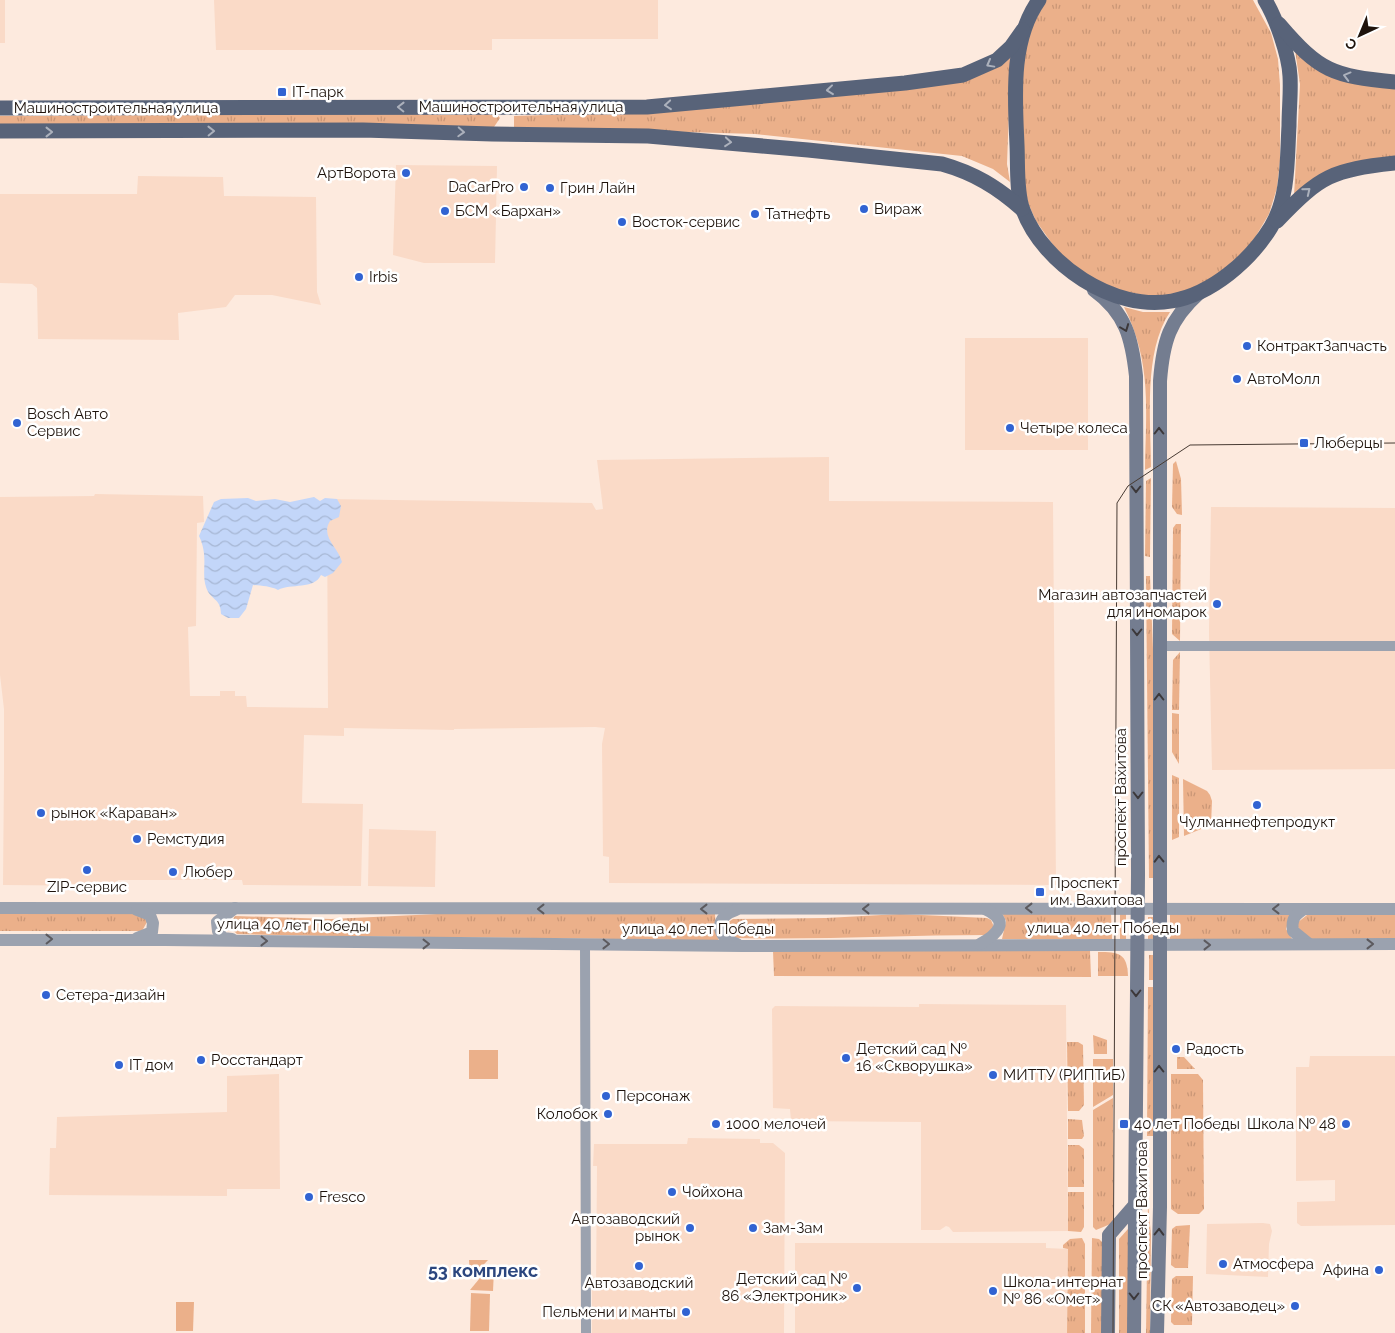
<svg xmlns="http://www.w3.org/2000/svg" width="1395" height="1333" viewBox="0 0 1395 1333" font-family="Raleway,sans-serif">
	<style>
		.built { fill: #fadac7 }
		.grass { fill: url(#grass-tufts) }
		.park { fill: #ebb08a }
		.water { fill: url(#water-waves) }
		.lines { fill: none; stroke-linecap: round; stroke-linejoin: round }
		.minor { stroke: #9ba2af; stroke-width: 10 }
		.tertiary { stroke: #9ba2af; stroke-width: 12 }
		.secondary { stroke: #747d90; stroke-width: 14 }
		.primary { stroke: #586379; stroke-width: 15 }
		.tram { stroke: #483b33; stroke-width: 1 }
		.oneway { stroke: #acb1bc }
		.oneway2 { stroke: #3c383a }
		.oneway3 { stroke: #5c5a5e }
		.poi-dot { fill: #3163d2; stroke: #fff; stroke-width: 2 }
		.labels { text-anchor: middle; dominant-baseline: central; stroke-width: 5; stroke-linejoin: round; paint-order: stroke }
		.poi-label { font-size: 15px; fill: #1e130c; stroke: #fff; text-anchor: start }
		.street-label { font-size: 15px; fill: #1e130c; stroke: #fff }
		.quarter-label { font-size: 18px; font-weight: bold; fill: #2b467e; stroke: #fff }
	</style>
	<defs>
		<pattern id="grass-tufts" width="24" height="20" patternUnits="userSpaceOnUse" patternTransform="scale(1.25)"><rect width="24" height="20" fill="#ebb08a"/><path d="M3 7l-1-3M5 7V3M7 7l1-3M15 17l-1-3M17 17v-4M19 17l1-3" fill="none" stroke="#c99676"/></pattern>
		<pattern id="water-waves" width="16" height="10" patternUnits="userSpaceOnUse" patternTransform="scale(1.25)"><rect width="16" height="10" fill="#c3d6f9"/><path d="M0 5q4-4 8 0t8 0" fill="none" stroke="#a7b7d4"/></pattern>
	</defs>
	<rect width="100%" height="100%" fill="#fdeade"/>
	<g class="built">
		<rect x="0" y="0" width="5" height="43"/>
		<path d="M 214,0 L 658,0 L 658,39 L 492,39 L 492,50 L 216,50 Z"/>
		<path d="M 396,165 L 497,166 L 495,263 L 424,263 L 393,255 Z"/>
		<path d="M 138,176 L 223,177 L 224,196 L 316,197 L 317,292 L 321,305 L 272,295 L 235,295 L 226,307 L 178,313 L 179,340 L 38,339 L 37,288 L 32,284 L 0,283 L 0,194 L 137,194 Z"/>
		<rect x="965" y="338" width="123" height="112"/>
		<path d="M 829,457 L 829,501 L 1053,502 L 1056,885 L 609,883 L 609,857 L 603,856 L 602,744 L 605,728 L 595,727 L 454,729 L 454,730 L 344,728 L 344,736 L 304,735 L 302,803 L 363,804 L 361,886 L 243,885 L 242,880 L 118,880 L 117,886 L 3,885 L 4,772 L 4,709 L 0,675 L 0,497 L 94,496 L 95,494 L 203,496 L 204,522 L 197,523 L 196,626 L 188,627 L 190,696 L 220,696 L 220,691 L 235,691 L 235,696 L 246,696 L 247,707 L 328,708 L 327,499 L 592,503 L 596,510 L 603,509 L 597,460 Z"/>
		<path d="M 1211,507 L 1395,508 L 1395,769 L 1212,770 L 1209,632 Z"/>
		<path d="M 369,829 L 436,831 L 435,887 L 368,886 Z"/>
		<path d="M 919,1004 L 1066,1005 L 1068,1231 L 953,1232 L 949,1227 L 946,1226 L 940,1230 L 921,1230 L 921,1122 L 791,1121 L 790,1109 L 773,1108 L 772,1009 L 775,1006 L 919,1007 Z"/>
		<path d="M 1310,1056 L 1395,1056 L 1395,1225 L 1301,1226 L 1297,1223 L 1297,1202 L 1335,1201 L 1335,1180 L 1296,1181 L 1296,1067 L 1309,1067 Z"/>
		<path d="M 279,1074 L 280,1189 L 227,1189 L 227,1196 L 49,1195 L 50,1148 L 56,1148 L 57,1117 L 227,1112 L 227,1076 Z"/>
		<path d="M 688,1138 L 760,1139 L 760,1143 L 773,1143 L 785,1153 L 784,1333 L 592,1333 L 592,1290 L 596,1290 L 597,1166 L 593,1166 L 594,1144 L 687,1144 Z"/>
		<path d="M 1263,1223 L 1270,1224 L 1272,1231 L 1269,1244 L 1268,1277 L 1206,1274 L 1207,1224 Z"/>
		<path d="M 795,1243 L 1046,1243 L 1046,1248 L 1068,1249 L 1067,1333 L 795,1333 Z"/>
	</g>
	<g class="grass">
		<path d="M 1046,0 L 1253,0 L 1271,33 L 1278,59 L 1280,85 L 1280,161 L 1277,188 L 1269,214 L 1250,246 L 1215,278 L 1176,295 L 1142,295 L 1109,288 L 1063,259 L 1036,221 L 1028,203 L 1024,183 L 1021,99 L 1024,52 L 1029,33 Z"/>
		<path d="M 1295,50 L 1395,88 L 1395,157 C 1349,164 1329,161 1294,196 L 1300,84 Z"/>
		<path d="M 1011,55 L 1007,164 L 1010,182 L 993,169 L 962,156 L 755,134 L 514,127 L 514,116 L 647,112 L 921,87 Z"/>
		<path d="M 496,113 L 500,118 L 494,127 L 0,128 L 0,116 Z"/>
		<path d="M 1124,307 L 1143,312 L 1170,312 C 1143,352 1151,420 1151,467 L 1145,470 C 1146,411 1152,362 1124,307 Z"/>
		<path d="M 1176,461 L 1181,479 L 1182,515 L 1177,514 L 1172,507 L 1173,464 Z"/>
		<path d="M 1151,478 L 1150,557 L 1145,556 L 1146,481 Z"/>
		<path d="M 1176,524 L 1181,524 L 1180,641 L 1172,634 L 1173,528 Z"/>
		<path d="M 1146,576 L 1150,576 L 1153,649 L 1155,878 L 1149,878 Z"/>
		<path d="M 1180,652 L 1179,710 L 1172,710 L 1173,660 Z"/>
		<path d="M 1172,713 L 1179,714 L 1179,764 L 1172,752 Z"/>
		<path d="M 1172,775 L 1179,778 L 1179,837 L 1172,840 Z"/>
		<path d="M 1183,779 L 1207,791 L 1210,795 L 1212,801 L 1211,825 L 1184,836 Z"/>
		<path d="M 0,912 L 135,912 L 144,915 L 147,922 L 142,931 L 0,931 Z"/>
		<path d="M 1002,913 L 1111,913 L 1112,939 L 1002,939 L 1006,921 Z"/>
		<path d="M 1170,913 L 1291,914 L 1286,929 L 1292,939 L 1170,941 Z"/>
		<path d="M 437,914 L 715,914 L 716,933 L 719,941 C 558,937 397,938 237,934 L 231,928 L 231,922 L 235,916 L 331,919 Z"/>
		<path d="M 900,914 L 987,918 L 991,920 L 994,927 L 988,935 C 904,935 820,940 736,938 L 728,933 L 727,923 L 733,919 L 826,918 Z"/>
		<rect x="1120" y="914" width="6" height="26"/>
		<path d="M 1307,915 L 1395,915 L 1395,939 L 1310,940 L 1300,934 L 1297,923 Z"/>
		<rect x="1148" y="917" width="6" height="22"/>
		<path d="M 773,951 L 1090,951 L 1091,977 L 774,976 Z"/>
		<path d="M 1098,952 C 1119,952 1127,953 1128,976 L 1098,976 Z"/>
		<rect x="1149" y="955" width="5" height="25"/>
		<path d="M 1148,987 L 1154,987 L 1153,1136 L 1147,1136 Z"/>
		<path d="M 1093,1035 L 1107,1040 L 1107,1054 L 1094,1054 Z"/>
		<path d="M 1067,1042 L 1078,1042 L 1083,1045 L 1084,1105 L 1079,1111 L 1068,1111 Z"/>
		<path d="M 1177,1057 L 1184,1057 L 1195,1069 L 1177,1069 Z"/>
		<path d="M 1093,1059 L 1113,1059 L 1113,1095 L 1093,1107 Z"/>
		<path d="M 1171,1074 L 1198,1074 L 1203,1080 L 1204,1209 L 1199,1214 L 1178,1214 L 1171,1209 Z"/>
		<path d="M 1113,1098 L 1113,1223 L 1096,1230 L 1093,1227 L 1093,1110 Z"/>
		<path d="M 1068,1119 L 1082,1120 L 1084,1136 L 1082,1139 L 1068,1139 Z"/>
		<path d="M 1068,1145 L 1079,1145 L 1084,1149 L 1084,1187 L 1068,1187 Z"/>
		<path d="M 1068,1192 L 1084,1192 L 1084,1227 L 1081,1232 L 1068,1231 Z"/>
		<path d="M 1148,1203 L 1151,1235 L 1150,1333 L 1146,1333 Z"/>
		<path d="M 1190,1225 L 1188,1268 L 1175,1268 L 1171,1265 L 1172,1229 L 1176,1226 Z"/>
		<path d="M 1128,1229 L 1128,1333 L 1119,1333 L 1119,1239 Z"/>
		<path d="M 1082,1238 L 1085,1244 L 1085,1333 L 1067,1333 L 1068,1249 L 1063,1248 L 1063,1245 L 1070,1239 Z"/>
		<path d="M 1092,1238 L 1099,1239 L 1104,1244 L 1105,1333 L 1091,1333 Z"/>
		<path d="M 1176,1276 L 1193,1276 L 1192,1325 L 1174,1325 L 1171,1322 L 1172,1279 Z"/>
	</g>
	<g class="park">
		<rect x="469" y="1050" width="29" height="29"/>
		<path d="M 469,1260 L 488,1260 L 473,1276 L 470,1275 Z"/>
		<path d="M 489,1267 L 494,1270 L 493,1291 L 470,1290 Z"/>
		<path d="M 471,1293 L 490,1294 L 489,1331 L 470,1331 Z"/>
		<path d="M 176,1302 L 194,1302 L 193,1331 L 176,1331 Z"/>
	</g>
	<path class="water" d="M 314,497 L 320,501 L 325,498 L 337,499 L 341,506 L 339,517 L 330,521 C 320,537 339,548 342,562 L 333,573 L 325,577 L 321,575 C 314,590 291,583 278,590 C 270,586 262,586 253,585 L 246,609 L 239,618 L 228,618 L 221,614 C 221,598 210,600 206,587 C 201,571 209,557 199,536 L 214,502 L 221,499 L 248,498 L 256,501 L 275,499 L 290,502 Z"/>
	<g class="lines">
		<g class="minor">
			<path d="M 1159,646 L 1395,646"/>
			<path d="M 585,944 L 586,1333"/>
		</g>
		<g class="tertiary">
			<path d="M 0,908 L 1395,909"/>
			<path d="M 1304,909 C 1295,915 1291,919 1293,931 L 1309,944"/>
			<path d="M 137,910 L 150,915 L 153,923 L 152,932 L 137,938"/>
			<path d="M 736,910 C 714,917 715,937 737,944"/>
			<path d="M 232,939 L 223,938 L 218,931 L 217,922 L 235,908"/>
			<path d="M 0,940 L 165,940 L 742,946 L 1395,944"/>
			<path d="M 980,944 C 998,934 1011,921 985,909"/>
		</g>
		<g class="secondary">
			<path d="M 1094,290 C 1126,313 1132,339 1136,376 L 1138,875 L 1134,1333"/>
			<path d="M 1108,1333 L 1109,1235 L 1135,1205"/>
			<path d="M 1157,1333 L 1160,1207 L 1160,381 C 1163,342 1169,320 1199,293"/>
		</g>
		<g class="primary">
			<path d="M 1039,0 C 1010,41 1015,97 1017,145 C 1018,163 1016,193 1023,210 C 1043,264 1114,312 1172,301 C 1212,294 1251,260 1271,227 C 1289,197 1287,159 1289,126 C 1289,109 1291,93 1290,76 C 1289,55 1276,18 1265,0"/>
			<path d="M 1279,24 C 1320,72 1333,76 1395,82"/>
			<path d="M 0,108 L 647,107 L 905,83 L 963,75 L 997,60 L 1011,47 L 1023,30"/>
			<path d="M 0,131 L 363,130 L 492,134 L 648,136 L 808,150 L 942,164 C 974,173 997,187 1022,209"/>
			<path d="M 1277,221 C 1321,175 1332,170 1395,163"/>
		</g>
		<path class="tram" d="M 1113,1333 L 1117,503 L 1128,486 L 1190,445 L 1395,443"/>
	</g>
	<defs><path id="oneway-chevron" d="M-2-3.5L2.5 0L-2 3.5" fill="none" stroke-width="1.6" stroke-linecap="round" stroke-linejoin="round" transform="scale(1.25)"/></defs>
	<g class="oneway">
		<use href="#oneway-chevron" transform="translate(990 64) rotate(151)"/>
		<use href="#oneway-chevron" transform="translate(1347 76) rotate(-165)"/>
		<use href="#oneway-chevron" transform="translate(830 90) rotate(174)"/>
		<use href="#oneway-chevron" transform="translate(668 105) rotate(175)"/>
		<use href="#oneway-chevron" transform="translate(401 107) rotate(-179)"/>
		<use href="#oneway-chevron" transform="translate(211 131) rotate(-1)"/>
		<use href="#oneway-chevron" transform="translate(49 132)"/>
		<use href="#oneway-chevron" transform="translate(461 132) rotate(3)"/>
		<use href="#oneway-chevron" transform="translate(728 142) rotate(5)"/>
		<use href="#oneway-chevron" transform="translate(1307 191) rotate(-39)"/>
	</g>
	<g class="oneway2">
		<use href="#oneway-chevron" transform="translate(1125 328) rotate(69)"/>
		<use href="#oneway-chevron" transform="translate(1159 431) rotate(-90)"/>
		<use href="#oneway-chevron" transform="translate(1136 489) rotate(90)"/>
		<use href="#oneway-chevron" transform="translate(1137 632) rotate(90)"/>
		<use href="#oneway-chevron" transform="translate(1159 697) rotate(-90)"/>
		<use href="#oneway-chevron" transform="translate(1138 795) rotate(90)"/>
		<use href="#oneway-chevron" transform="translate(1159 859) rotate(-91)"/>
		<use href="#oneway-chevron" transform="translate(1136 993) rotate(90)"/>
		<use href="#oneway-chevron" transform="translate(1159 1069) rotate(-90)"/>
		<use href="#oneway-chevron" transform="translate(1159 1232) rotate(-89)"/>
		<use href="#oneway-chevron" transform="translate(1134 1296) rotate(90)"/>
	</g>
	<g class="oneway3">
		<use href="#oneway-chevron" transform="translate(1029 908) rotate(180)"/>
		<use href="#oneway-chevron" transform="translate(541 909) rotate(180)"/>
		<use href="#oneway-chevron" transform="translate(704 909) rotate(180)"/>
		<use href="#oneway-chevron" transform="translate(866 909) rotate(180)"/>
		<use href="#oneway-chevron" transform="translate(1276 909) rotate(-180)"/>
		<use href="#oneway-chevron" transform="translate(49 939) rotate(-1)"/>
		<use href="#oneway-chevron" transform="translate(264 941) rotate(1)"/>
		<use href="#oneway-chevron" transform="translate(426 944)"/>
		<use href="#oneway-chevron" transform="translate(606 944) rotate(1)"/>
		<use href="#oneway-chevron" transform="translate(1370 944)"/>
		<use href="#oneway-chevron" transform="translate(1207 945)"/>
	</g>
	<g class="poi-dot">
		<rect x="277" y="87" width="10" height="10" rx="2.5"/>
		<circle cx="406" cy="173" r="5"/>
		<circle cx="524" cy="187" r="5"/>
		<circle cx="550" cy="188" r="5"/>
		<circle cx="864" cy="209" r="5"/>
		<circle cx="445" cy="211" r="5"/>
		<circle cx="755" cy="214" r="5"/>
		<circle cx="622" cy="222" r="5"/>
		<circle cx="359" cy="277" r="5"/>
		<circle cx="1247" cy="346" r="5"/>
		<circle cx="1237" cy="379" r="5"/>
		<circle cx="17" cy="423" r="5"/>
		<circle cx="1010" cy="428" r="5"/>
		<rect x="1299" y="438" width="10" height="10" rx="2.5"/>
		<circle cx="1217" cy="604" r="5"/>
		<circle cx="1257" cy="805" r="5"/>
		<circle cx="41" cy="813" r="5"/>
		<circle cx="137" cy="839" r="5"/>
		<circle cx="87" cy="870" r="5"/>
		<circle cx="173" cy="872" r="5"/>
		<rect x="1035" y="887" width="10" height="10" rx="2.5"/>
		<circle cx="46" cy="995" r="5"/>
		<circle cx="1176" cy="1049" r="5"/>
		<circle cx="846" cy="1058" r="5"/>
		<circle cx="201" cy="1060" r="5"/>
		<circle cx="119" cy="1065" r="5"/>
		<circle cx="993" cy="1075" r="5"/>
		<circle cx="606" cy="1096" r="5"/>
		<circle cx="608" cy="1114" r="5"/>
		<circle cx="716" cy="1124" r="5"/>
		<rect x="1119" y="1119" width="10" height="10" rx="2.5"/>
		<circle cx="1346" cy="1124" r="5"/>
		<circle cx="672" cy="1192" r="5"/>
		<circle cx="309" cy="1197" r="5"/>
		<circle cx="690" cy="1228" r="5"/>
		<circle cx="753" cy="1228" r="5"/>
		<circle cx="1223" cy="1264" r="5"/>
		<circle cx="639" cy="1266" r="5"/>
		<circle cx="1379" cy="1270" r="5"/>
		<circle cx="857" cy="1288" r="5"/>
		<circle cx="993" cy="1291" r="5"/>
		<circle cx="1295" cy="1306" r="5"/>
		<circle cx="686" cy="1312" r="5"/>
	</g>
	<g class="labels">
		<g class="poi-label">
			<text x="292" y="92">IT-парк</text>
			<text x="396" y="173" text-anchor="end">АртВорота</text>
			<text x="514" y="187" text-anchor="end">DaCarPro</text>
			<text x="560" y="188">Грин Лайн</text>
			<text x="874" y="209">Вираж</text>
			<text x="455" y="211">БСМ «Бархан»</text>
			<text x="765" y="214">Татнефть</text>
			<text x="632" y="222">Восток-сервис</text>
			<text x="369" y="277">Irbis</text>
			<text x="1257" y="346">КонтрактЗапчасть</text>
			<text x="1247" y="379">АвтоМолл</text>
			<text x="27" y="414">Bosch Авто<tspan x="27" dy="17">Сервис</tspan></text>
			<text x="1020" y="428">Четыре колеса</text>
			<text x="1314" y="443">Люберцы</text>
			<text x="1207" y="595" text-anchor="end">Магазин автозапчастей<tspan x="1207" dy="17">для иномарок</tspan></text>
			<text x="51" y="813">рынок «Караван»</text>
			<text x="1257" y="822" text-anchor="middle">Чулманнефтепродукт</text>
			<text x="147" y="839">Ремстудия</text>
			<text x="183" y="872">Любер</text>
			<text x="1050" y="883">Проспект<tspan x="1050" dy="17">им. Вахитова</tspan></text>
			<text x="87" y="887" text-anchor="middle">ZIP-сервис</text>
			<text x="56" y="995">Сетера-дизайн</text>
			<text x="856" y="1049">Детский сад №<tspan x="856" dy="17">16 «Скворушка»</tspan></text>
			<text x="1186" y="1049">Радость</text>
			<text x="211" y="1060">Росстандарт</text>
			<text x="129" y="1065">IT дом</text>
			<text x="1003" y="1075">МИТТУ (РИПТиБ)</text>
			<text x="616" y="1096">Персонаж</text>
			<text x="598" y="1114" text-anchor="end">Колобок</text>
			<text x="726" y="1124">1000 мелочей</text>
			<text x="1134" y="1124">40 лет Победы</text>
			<text x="1336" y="1124" text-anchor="end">Школа № 48</text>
			<text x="682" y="1192">Чойхона</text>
			<text x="319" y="1197">Fresco</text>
			<text x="680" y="1219" text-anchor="end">Автозаводский<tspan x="680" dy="17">рынок</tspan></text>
			<text x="763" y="1228">Зам-Зам</text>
			<text x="1233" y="1264">Атмосфера</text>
			<text x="1369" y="1270" text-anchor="end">Афина</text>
			<text x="847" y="1279" text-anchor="end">Детский сад №<tspan x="847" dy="17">86 «Электроник»</tspan></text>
			<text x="1003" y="1282">Школа-интернат<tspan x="1003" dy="17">№ 86 «Омет»</tspan></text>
			<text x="639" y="1283" text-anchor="middle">Автозаводский</text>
			<text x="1285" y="1306" text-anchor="end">СК «Автозаводец»</text>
			<text x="676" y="1312" text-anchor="end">Пельмени и манты</text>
		</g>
		<g class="street-label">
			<text x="521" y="107">Машиностроительная улица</text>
			<text x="116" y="108">Машиностроительная улица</text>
			<text transform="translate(1121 797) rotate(-90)">проспект Вахитова</text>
			<text transform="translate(293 925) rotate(1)">улица 40 лет Победы</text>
			<text x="1103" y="928">улица 40 лет Победы</text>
			<text x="698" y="929">улица 40 лет Победы</text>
			<text transform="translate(1142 1210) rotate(-90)">проспект Вахитова</text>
		</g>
		<g class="quarter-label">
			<text x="483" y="1270">53 комплекс</text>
		</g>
	</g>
	<g transform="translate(1360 35) rotate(224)" stroke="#ffffff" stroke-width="4" paint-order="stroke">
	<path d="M0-4L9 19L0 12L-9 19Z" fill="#1e130c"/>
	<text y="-8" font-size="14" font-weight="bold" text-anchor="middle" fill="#1e130c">С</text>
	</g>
</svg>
